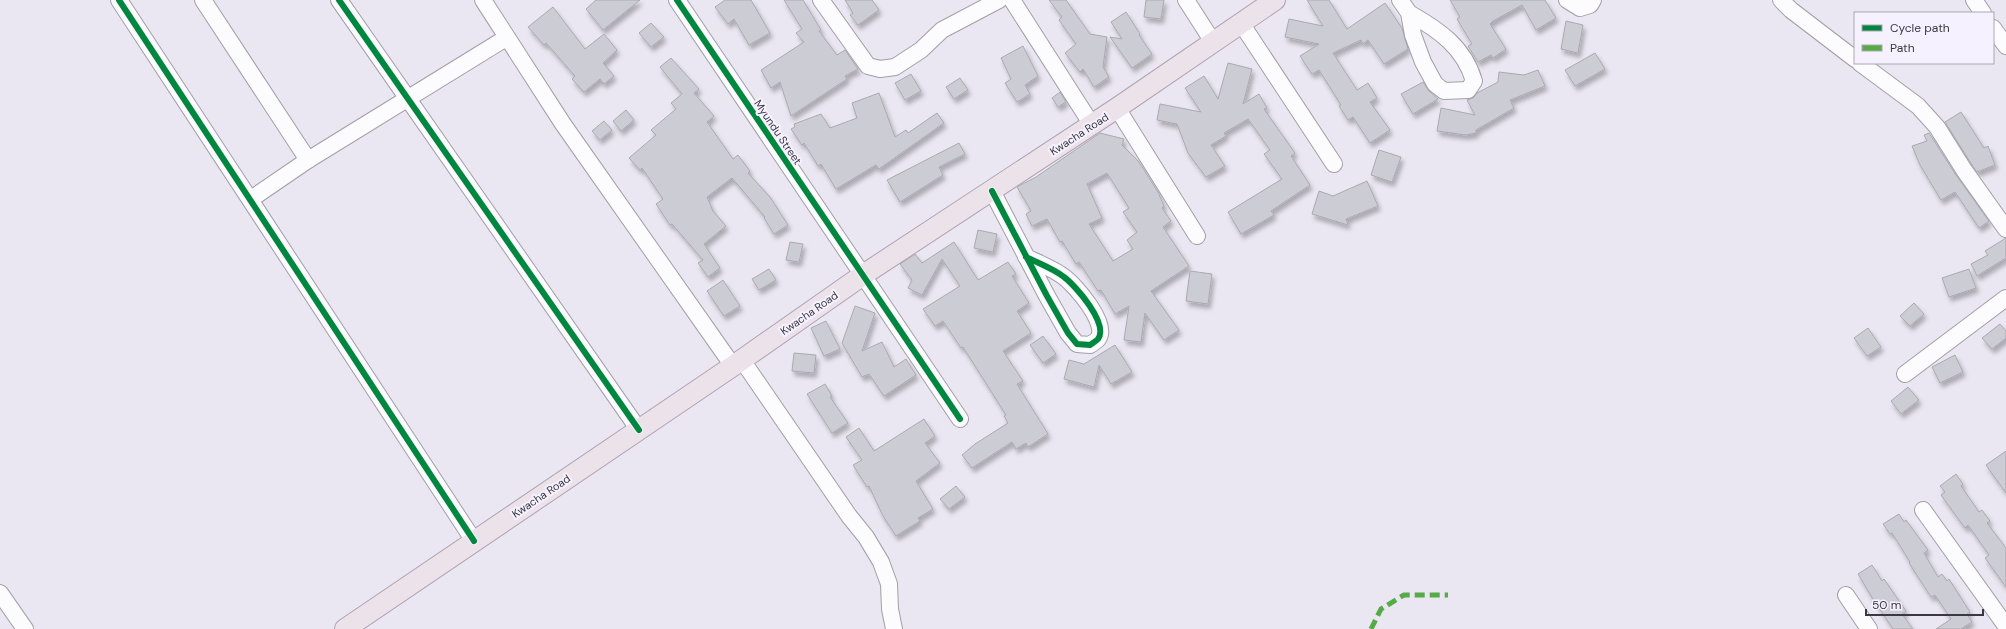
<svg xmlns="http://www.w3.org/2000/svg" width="2006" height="629" viewBox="0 0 2006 629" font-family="'DM Sans',sans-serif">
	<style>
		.building { fill: #ccccd5; stroke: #aaa9b1; fill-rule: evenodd; filter: url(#shadow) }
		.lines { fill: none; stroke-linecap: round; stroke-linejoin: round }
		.minor-casing { stroke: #a29fa7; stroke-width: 18 }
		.major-casing { stroke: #b1a2b2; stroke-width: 22 }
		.minor { stroke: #fcfbfd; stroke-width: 16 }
		.major { stroke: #ebe2ea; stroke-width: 20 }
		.quiet { stroke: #55ac46; stroke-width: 5; stroke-dasharray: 10 5; stroke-linecap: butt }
		.cycleway-casing { stroke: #f6f1fe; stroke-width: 8 }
		.cycleway { stroke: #00873e; stroke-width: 6 }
		.labels { text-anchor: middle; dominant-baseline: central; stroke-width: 4; stroke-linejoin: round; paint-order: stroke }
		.street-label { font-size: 11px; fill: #3b3840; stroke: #f6f1fe }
	</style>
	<defs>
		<filter id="shadow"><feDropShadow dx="2.5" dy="4.5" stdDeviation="2" flood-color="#0004"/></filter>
	</defs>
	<rect width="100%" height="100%" fill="#ebe7f2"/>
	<g class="building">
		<path d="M 596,0 L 640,0 L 603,30 L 586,9 Z"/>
		<path d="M 725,0 L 751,0 L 770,33 L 749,45 L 734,19 L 728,24 L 715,7 Z"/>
		<path d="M 784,0 L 803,0 L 821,30 L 819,31 L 837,55 L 845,50 L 858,69 L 845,76 L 847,79 L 791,116 L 780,82 L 771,88 L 761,70 L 804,42 L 796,33 L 802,29 Z"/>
		<path d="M 845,0 L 872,0 L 879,10 L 858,25 L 850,15 L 853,13 Z"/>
		<path d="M 1049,0 L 1066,0 L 1090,34 L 1107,37 L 1103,67 L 1109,77 L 1094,87 L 1083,69 L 1080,72 L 1065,53 L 1076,44 L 1059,20 L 1062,17 Z"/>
		<path d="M 1146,0 L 1164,0 L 1161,19 L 1144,17 Z"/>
		<path d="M 1307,0 L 1329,0 L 1347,29 L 1385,3 L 1402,28 L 1408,49 L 1384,64 L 1368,40 L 1363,44 L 1361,40 L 1333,53 L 1357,90 L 1368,83 L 1377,98 L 1370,102 L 1390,130 L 1370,143 L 1353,117 L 1348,120 L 1339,106 L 1341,105 L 1319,70 L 1312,74 L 1300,56 L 1319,44 L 1285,37 L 1289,19 L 1323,26 Z"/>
		<path d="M 1450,0 L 1545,0 L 1556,18 L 1536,30 L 1522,5 L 1493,21 L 1490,24 L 1506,49 L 1493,58 L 1491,55 L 1478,62 L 1468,46 L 1472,44 L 1457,19 L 1460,17 Z"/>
		<path d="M 553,7 L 585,49 L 604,34 L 617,50 L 603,63 L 614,76 L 604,84 L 600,79 L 584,92 L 572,79 L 575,76 L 546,43 L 544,45 L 528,27 Z"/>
		<path d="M 1126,12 L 1140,34 L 1139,35 L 1152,54 L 1132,68 L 1110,37 L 1122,39 L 1111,22 Z"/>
		<path d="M 1566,21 L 1583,25 L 1578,53 L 1561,49 Z"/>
		<path d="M 651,23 L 664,37 L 651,47 L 639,33 Z"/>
		<path d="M 1023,46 L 1038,76 L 1025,85 L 1030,94 L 1017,102 L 1005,83 L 1011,79 L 1001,58 Z"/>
		<path d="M 1595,53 L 1605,69 L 1575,86 L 1565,70 Z"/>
		<path d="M 671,58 L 699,89 L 694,93 L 714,116 L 707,122 L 733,159 L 738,155 L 750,171 L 748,173 L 770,197 L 788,225 L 774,234 L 764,218 L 765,217 L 732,178 L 707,197 L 713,211 L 726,226 L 704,244 L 720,268 L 708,277 L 698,263 L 703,260 L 672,224 L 670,225 L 656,204 L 663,199 L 642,168 L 640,170 L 629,158 L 656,135 L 651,130 L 676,109 L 671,103 L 682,94 L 660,67 Z"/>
		<path d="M 1228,63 L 1252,69 L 1243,104 L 1259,94 L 1267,108 L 1264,109 L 1295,153 L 1291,156 L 1310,185 L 1271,211 L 1274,215 L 1241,234 L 1228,212 L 1282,179 L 1264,154 L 1270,150 L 1248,119 L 1224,133 L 1226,136 L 1211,145 L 1225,166 L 1206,177 L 1188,153 L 1177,124 L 1157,120 L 1160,104 L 1201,112 L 1185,88 L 1204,76 L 1218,99 Z"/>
		<path d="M 1538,70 L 1545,86 L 1510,100 L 1514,108 L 1476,130 L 1476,133 L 1466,135 L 1437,131 L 1441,108 L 1475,115 L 1467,100 L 1473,98 L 1477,93 L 1498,82 L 1499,72 L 1524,75 Z"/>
		<path d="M 911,74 L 921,91 L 905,100 L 895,83 Z"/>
		<path d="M 960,78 L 968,90 L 954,99 L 946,87 Z"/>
		<path d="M 1423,82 L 1429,91 L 1438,99 L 1413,114 L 1401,94 Z"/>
		<path d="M 1060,92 L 1066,102 L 1058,107 L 1052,98 Z"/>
		<path d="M 879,93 L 895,137 L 906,130 L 908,133 L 937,113 L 944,123 L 879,169 L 876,165 L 836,189 L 821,164 L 818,166 L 804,143 L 802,145 L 791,129 L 795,127 L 794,124 L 821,114 L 830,128 L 857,118 L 852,103 Z"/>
		<path d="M 626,110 L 634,120 L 621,131 L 613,121 Z"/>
		<path d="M 1961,112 L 1984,148 L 1988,146 L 1995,165 L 1977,172 L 1972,165 L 1945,122 Z"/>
		<path d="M 604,121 L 612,130 L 600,140 L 592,131 Z"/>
		<path d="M 1100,133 L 1124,139 L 1122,145 L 1139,162 L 1158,192 L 1164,206 L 1162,208 L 1171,221 L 1163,227 L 1189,266 L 1151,291 L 1179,330 L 1164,340 L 1145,313 L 1141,342 L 1124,340 L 1129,306 L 1115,314 L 1101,290 L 1098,291 L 1079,262 L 1076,264 L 1062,241 L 1060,242 L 1047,219 L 1032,226 L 1026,214 L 1031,211 L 1017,187 L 1036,177 ZM 1107,173 L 1129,208 L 1123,212 L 1137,232 L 1127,240 L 1133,249 L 1113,261 L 1089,224 L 1102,218 L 1087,184 Z"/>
		<path d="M 1929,133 L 1956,175 L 1989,221 L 1979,228 L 1955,192 L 1941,200 L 1920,165 L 1912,146 L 1927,141 L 1924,135 Z"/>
		<path d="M 959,143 L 965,154 L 939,167 L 943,175 L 900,202 L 887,180 Z"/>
		<path d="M 1379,150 L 1401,157 L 1392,182 L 1371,175 Z"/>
		<path d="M 1367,181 L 1378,206 L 1346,219 L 1348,225 L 1312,214 L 1319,191 L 1333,196 Z"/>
		<path d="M 978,230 L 997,234 L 993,252 L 974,248 Z"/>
		<path d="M 2006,238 L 2006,258 L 1977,276 L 1971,264 L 1988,255 L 1985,251 Z"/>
		<path d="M 790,242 L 803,244 L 799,262 L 786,260 Z"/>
		<path d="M 954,242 L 978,280 L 1008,262 L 1016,274 L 1012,276 L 1029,303 L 1017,311 L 1031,333 L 1003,351 L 1023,381 L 1017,384 L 1048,434 L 1028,447 L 1026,443 L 1016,449 L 1012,442 L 972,468 L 962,455 L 975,444 L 1008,423 L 1004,416 L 1006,415 L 963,347 L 961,348 L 943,321 L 935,326 L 923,309 L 960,286 L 942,259 L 922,295 L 908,288 L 912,280 L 900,264 L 915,254 L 922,263 Z"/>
		<path d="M 769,269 L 776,280 L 759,290 L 752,279 Z"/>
		<path d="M 1969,269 L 1976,288 L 1949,297 L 1942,278 Z"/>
		<path d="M 1190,271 L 1212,274 L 1208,304 L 1186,301 Z"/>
		<path d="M 723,280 L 740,306 L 724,316 L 707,291 Z"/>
		<path d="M 1914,303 L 1924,314 L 1910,326 L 1900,316 Z"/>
		<path d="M 855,306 L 875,313 L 862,351 L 882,342 L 894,367 L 906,359 L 916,375 L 884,396 L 869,374 L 862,377 L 842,343 Z"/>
		<path d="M 826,321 L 840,349 L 824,356 L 811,328 Z"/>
		<path d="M 2000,324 L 2006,331 L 2006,338 L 1992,349 L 1982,338 Z"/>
		<path d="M 1868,328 L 1881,347 L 1867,356 L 1854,338 Z"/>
		<path d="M 1043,336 L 1056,354 L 1043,363 L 1030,345 Z"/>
		<path d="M 1115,345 L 1132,372 L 1111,384 L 1099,365 L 1094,387 L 1064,379 L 1069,360 L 1084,364 Z"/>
		<path d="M 794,353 L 816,355 L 814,373 L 792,371 Z"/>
		<path d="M 1955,355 L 1963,372 L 1940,383 L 1932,367 Z"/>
		<path d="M 825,384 L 832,396 L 830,397 L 848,423 L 832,433 L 807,394 Z"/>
		<path d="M 1908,387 L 1919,400 L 1901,414 L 1891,401 Z"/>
		<path d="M 924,419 L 935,436 L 925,443 L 940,463 L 916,481 L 933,509 L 918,518 L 920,521 L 896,536 L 883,516 L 869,486 L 867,487 L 853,465 L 862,460 L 846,437 L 859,428 L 874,451 Z"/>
		<path d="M 2006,451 L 2006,493 L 1986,465 Z"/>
		<path d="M 1956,474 L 1963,484 L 1961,486 L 1979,512 L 1982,510 L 1990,521 L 1987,523 L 2006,548 L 2006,587 L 1985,558 L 1989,555 L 1968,525 L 1965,528 L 1941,495 L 1945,492 L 1940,486 Z"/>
		<path d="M 956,486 L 965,497 L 949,509 L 940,499 Z"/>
		<path d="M 1899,514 L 1904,522 L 1906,520 L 1928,550 L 1924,553 L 1938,577 L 1942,574 L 1947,581 L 1949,579 L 1970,612 L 1967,614 L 1972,622 L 1961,629 L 1936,629 L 1951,619 L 1935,595 L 1931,597 L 1909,563 L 1910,562 L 1892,533 L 1890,534 L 1883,524 Z"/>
		<path d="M 1872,565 L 1882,581 L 1884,579 L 1906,611 L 1902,614 L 1913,629 L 1893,629 L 1873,599 L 1858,574 Z"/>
	</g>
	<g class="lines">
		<g class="minor-casing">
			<g id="minor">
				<path d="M 119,0 L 474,541"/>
				<path d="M 203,0 L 308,160"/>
				<path d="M 339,0 L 639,430"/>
				<path d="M 483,0 L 563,124 L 733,366"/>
				<path d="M 677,0 L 960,419"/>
				<path d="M 821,0 L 868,66 L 880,69 L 895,67 L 921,50 L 942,30 L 999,0"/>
				<path d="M 1012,0 L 1092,125"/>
				<path d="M 1186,0 L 1213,42"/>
				<path d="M 1400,0 L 1409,13 L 1413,35 L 1423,62 L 1435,84 L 1444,91 L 1468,90 L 1474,81 C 1464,47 1439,30 1409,13"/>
				<path d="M 1567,0 L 1580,8 L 1590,5 L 1593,0"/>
				<path d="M 1781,0 L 1791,10 L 1855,59"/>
				<path d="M 1974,0 L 1983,13"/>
				<path d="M 1241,23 L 1334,164"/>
				<path d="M 1993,28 L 2006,46"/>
				<path d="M 1860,63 L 1918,106 L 1937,127 L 1964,170 L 2006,229"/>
				<path d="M 1117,108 L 1197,236"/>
				<path d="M 992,191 L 1047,296 L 1068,333 L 1077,344 L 1090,345 C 1093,343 1096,341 1098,339 C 1109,324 1076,286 1064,277 C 1054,269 1038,263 1026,257"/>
				<path d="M 251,199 L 308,160 L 506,38"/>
				<path d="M 742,360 L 849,516 L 866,537 L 881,562 L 889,584 L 890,609 L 894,629"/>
				<path d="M 1905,374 L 2006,298"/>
				<path d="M 1923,510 L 2006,626"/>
				<path d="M 0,593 L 25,629"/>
				<path d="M 1846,595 L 1869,629"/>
			</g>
		</g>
		<g class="major-casing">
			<path id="major" d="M 345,629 L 733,366 L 863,275 L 1117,108 L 1275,0"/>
		</g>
		<use href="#minor" class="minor"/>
		<use href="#major" class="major"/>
		<path class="quiet" d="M 1371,629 L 1381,609 L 1404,595 L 1448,595"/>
		<g class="cycleway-casing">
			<g id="cycleway">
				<path d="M 119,0 L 474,541"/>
				<path d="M 339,0 L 639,430"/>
				<path d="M 677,0 L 960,419"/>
				<path d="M 992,191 L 1047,296 L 1068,333 L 1077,344 L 1090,345 C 1093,343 1096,341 1098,339 C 1109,324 1076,286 1064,277 C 1054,269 1038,263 1026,257"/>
			</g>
		</g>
		<use href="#cycleway" class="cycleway"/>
	</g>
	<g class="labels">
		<g class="street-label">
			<text transform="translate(778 132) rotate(56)">Myundu Street</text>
			<text transform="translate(1079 134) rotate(-33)">Kwacha Road</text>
			<text transform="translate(809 313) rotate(-35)">Kwacha Road</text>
			<text transform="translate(541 496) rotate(-34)">Kwacha Road</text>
		</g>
	</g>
	<rect x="1854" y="12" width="140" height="52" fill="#f6f1fe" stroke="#aba7b2"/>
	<rect x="1862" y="25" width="20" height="6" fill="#00873e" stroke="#aba7b2"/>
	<text x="1890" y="32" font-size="12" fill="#3b3840">Cycle path</text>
	<rect x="1862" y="45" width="20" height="6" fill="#55ac46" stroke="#aba7b2"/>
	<text x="1890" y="52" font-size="12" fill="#3b3840">Path</text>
	<path d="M1866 609v6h117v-6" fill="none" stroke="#3b3840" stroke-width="2"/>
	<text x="1872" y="609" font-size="12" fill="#3b3840" stroke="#f6f1fe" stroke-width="3" paint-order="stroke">50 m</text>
</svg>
